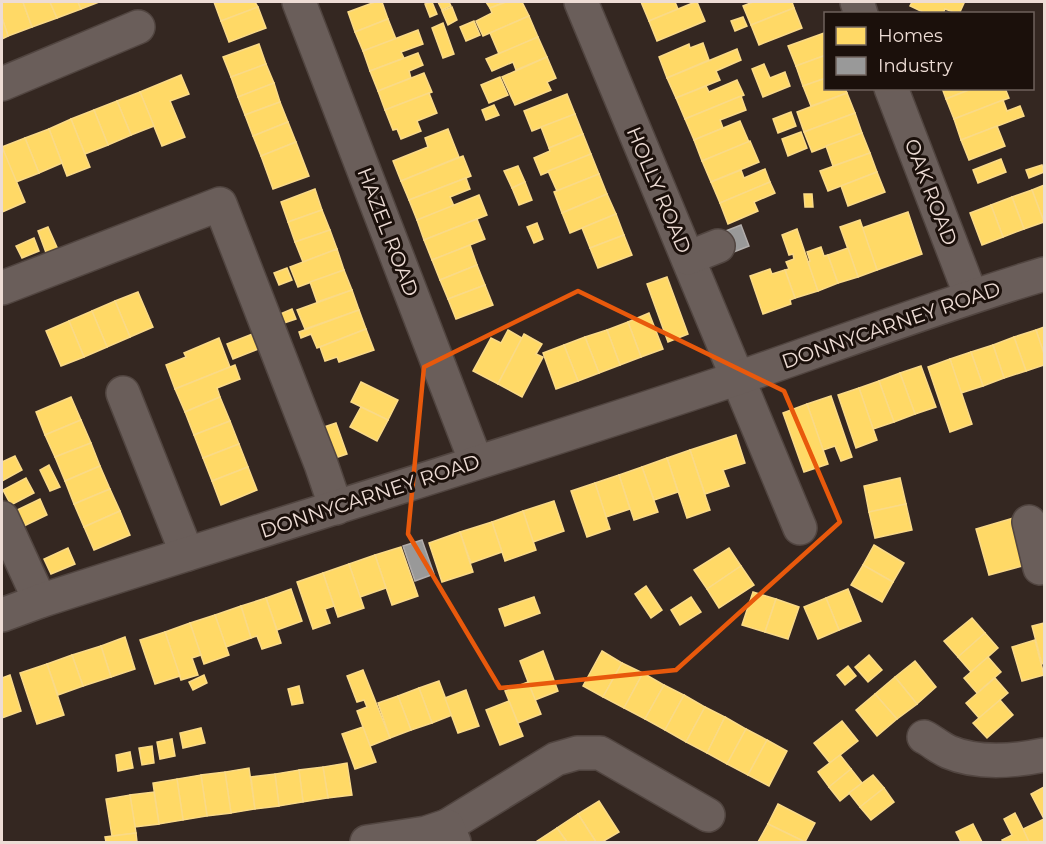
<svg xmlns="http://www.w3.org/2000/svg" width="1046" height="844" viewBox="0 0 1046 844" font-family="Montserrat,sans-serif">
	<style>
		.homes { fill: #ffd966; stroke: #fada87; stroke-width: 1.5 }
		.industry { fill: #999; stroke: #b2adab; stroke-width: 1.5 }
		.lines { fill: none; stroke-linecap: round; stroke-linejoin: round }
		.minor-casing { stroke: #514540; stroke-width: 36 }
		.minor { stroke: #6a5e5a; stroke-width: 33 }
		.marked { fill: none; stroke: #e8590c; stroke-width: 4.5; stroke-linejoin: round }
		.labels { text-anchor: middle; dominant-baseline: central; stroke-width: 6; stroke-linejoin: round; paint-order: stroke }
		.street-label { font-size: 20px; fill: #eddcd5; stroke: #1b100b }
	</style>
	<rect width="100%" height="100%" fill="#342721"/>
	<g class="homes">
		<path d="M 2,2 L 23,2 L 32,27 L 8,36 L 2,18 Z"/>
		<path d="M 23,2 L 50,2 L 57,18 L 32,27 Z"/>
		<path d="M 50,2 L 78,2 L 81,9 L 57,18 Z"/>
		<path d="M 78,2 L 99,2 L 81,9 Z"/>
		<path d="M 214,2 L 255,2 L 258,7 L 221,21 Z"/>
		<path d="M 375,2 L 382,2 L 388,19 L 355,32 L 348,12 Z"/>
		<path d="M 432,2 L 437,14 L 430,17 L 425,4 Z"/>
		<path d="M 438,2 L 449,2 L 451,6 L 442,10 Z"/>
		<path d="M 486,2 L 506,2 L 490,8 Z"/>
		<path d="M 506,2 L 522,2 L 529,16 L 483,36 L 476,21 L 492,13 L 490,8 Z"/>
		<path d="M 641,2 L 675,2 L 678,9 L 649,21 Z"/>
		<path d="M 695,2 L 697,2 L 705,21 L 657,41 L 649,21 Z"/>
		<path d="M 753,2 L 792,2 L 794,8 L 751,25 L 743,6 Z"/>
		<path d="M 912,2 L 962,2 L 964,3 L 959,14 L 945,9 L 943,14 L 927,14 L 910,6 Z"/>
		<path d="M 258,7 L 266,28 L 229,42 L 221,21 Z"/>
		<path d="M 452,7 L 457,20 L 448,25 L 442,11 Z"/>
		<path d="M 794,8 L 802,28 L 759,45 L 751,25 Z"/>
		<path d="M 529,16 L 538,37 L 499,54 L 490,33 Z"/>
		<path d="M 743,17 L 747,26 L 735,31 L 731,21 Z"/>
		<path d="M 2,18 L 8,36 L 2,39 Z"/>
		<path d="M 388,19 L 396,39 L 363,51 L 355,32 Z"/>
		<path d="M 474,21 L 480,35 L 466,41 L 460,27 Z"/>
		<path d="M 443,23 L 454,54 L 443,58 L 432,28 Z"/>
		<path d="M 418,30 L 423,44 L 401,52 L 404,58 L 370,71 L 363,51 Z"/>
		<path d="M 824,33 L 826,55 L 796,66 L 788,46 Z"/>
		<path d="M 538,37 L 547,57 L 516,70 L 513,62 L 492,71 L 486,59 Z"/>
		<path d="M 703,43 L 709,60 L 667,78 L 659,57 L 689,44 L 690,48 Z"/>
		<path d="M 259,44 L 266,64 L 231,77 L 223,57 Z"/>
		<path d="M 737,49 L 741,60 L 716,71 L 720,80 L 676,98 L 667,78 Z"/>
		<path d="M 418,53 L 423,65 L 409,71 L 411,78 L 378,91 L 370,71 Z"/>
		<path d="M 826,55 L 826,78 L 803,86 L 796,66 Z"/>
		<path d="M 547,57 L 556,78 L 547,82 L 551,90 L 515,105 L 502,77 Z"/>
		<path d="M 266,64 L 274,83 L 238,97 L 231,77 Z"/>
		<path d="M 764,64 L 770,78 L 785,72 L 790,86 L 763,97 L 752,69 Z"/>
		<path d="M 424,73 L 432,92 L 385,110 L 378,91 Z"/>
		<path d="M 181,75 L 189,94 L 170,101 L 185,137 L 162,146 L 140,92 Z"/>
		<path d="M 500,77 L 508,95 L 489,103 L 481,85 Z"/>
		<path d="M 826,78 L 826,88 L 845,88 L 847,93 L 811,106 L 803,86 Z"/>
		<path d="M 737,80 L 744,95 L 685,119 L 676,98 L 706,86 L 709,92 Z"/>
		<path d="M 274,83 L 280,102 L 245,115 L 238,97 Z"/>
		<path d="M 942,88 L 974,88 L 946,99 Z"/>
		<path d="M 974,88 L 1005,88 L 1009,98 L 954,119 L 946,99 Z"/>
		<path d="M 140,92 L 154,126 L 131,135 L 117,101 Z"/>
		<path d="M 429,93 L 437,113 L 417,121 L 421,131 L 401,139 L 397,129 L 393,130 L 385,110 Z"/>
		<path d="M 847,93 L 855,113 L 804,132 L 797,112 Z"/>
		<path d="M 567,94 L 575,114 L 532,131 L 524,111 Z"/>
		<path d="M 741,96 L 746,110 L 720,120 L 723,128 L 694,140 L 685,119 Z"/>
		<path d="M 1003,100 L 1007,111 L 1020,106 L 1024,116 L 961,140 L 954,119 Z"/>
		<path d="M 117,101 L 131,135 L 108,145 L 94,110 Z"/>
		<path d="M 280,102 L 288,122 L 253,136 L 245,115 Z"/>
		<path d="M 494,105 L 499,115 L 486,120 L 482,110 Z"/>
		<path d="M 94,110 L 108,145 L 85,154 L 71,119 Z"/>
		<path d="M 791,112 L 796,126 L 778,133 L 773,119 Z"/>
		<path d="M 855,113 L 862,133 L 812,152 L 804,132 Z"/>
		<path d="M 575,114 L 583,134 L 549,148 L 541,127 Z"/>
		<path d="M 71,119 L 90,167 L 67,176 L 49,129 Z"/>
		<path d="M 740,121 L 749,142 L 702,161 L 694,140 Z"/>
		<path d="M 288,122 L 296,142 L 261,156 L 253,136 Z"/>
		<path d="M 997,126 L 1005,146 L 969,160 L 961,140 Z"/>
		<path d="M 49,129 L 62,163 L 39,173 L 25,138 Z"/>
		<path d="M 448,129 L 459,157 L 401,181 L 393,161 L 428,147 L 425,138 Z"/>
		<path d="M 801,132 L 807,148 L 788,156 L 782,139 Z"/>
		<path d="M 862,133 L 870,153 L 833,166 L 826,146 Z"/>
		<path d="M 583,134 L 591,154 L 541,175 L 534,158 L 550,151 L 549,148 Z"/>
		<path d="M 25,138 L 39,173 L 16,182 L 2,147 Z"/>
		<path d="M 750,141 L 759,162 L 711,182 L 702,161 Z"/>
		<path d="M 296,142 L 309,176 L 273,189 L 261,156 Z"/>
		<path d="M 2,147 L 25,202 L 2,212 Z"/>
		<path d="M 870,153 L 877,172 L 828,191 L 820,171 Z"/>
		<path d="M 591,154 L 599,174 L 557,191 L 548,171 Z"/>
		<path d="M 463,156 L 471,176 L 409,200 L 401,181 Z"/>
		<path d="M 1001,159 L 1006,172 L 978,183 L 973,170 Z"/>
		<path d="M 1042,165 L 1044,172 L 1029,178 L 1026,170 Z"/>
		<path d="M 518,166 L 525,182 L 512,188 L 504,171 Z"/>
		<path d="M 765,169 L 770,182 L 720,203 L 711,182 L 741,170 L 744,178 Z"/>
		<path d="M 877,172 L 885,192 L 848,206 L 841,186 Z"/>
		<path d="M 599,174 L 607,194 L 562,213 L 554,192 Z"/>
		<path d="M 466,178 L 470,189 L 450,197 L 454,206 L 417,220 L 409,200 Z"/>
		<path d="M 525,182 L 532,200 L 519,205 L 512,188 Z"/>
		<path d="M 770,182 L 775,193 L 754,202 L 758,211 L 728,224 L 720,203 Z"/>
		<path d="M 1044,185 L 1044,222 L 1032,190 Z"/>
		<path d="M 315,189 L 322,210 L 288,222 L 281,202 Z"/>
		<path d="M 1032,190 L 1044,222 L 1024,229 L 1012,197 Z"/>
		<path d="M 607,194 L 616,214 L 570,233 L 562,213 Z"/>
		<path d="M 804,194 L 812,194 L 813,207 L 805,207 Z"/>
		<path d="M 479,195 L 487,215 L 424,240 L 417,220 Z"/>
		<path d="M 1012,197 L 1024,229 L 1003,237 L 991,205 Z"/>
		<path d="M 991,205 L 1003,237 L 982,245 L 970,213 Z"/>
		<path d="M 322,210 L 330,230 L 295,242 L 288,222 Z"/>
		<path d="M 908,212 L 922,254 L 877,270 L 862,228 Z"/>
		<path d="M 616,214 L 624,235 L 590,248 L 582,228 Z"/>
		<path d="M 477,219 L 485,239 L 432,260 L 424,240 Z"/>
		<path d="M 860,220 L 877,270 L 858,277 L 840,227 Z"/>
		<path d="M 537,223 L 543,239 L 534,243 L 527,227 Z"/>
		<path d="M 48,227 L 60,254 L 48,258 L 38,231 Z"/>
		<path d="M 797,229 L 818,291 L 795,298 L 785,270 L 789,269 L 786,262 L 794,259 L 793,254 L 789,255 L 782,235 Z"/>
		<path d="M 330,230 L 337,249 L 303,262 L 295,242 Z"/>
		<path d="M 624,235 L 632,255 L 598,268 L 590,248 Z"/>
		<path d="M 34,238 L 39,251 L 22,258 L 16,246 Z"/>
		<path d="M 470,245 L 477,265 L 440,280 L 432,260 Z"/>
		<path d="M 821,247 L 824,256 L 828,255 L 838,283 L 818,291 L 808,262 L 810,261 L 807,252 Z"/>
		<path d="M 848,248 L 858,277 L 838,283 L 828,255 Z"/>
		<path d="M 337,249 L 344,270 L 298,287 L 290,267 Z"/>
		<path d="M 477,265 L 485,285 L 448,299 L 440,280 Z"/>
		<path d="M 287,268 L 292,280 L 279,285 L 274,273 Z"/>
		<path d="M 770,269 L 772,274 L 785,270 L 795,298 L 790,300 L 791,304 L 763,314 L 750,276 Z"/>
		<path d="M 344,270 L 352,290 L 317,302 L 310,282 Z"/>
		<path d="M 667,277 L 688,334 L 668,342 L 647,284 Z"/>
		<path d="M 485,285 L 493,305 L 456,319 L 448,299 Z"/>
		<path d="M 352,290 L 359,310 L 305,329 L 297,310 Z"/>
		<path d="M 138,292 L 153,327 L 130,337 L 115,301 Z"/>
		<path d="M 115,301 L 130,337 L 107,347 L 92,311 Z"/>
		<path d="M 292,309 L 296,319 L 281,324 L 278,315 Z"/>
		<path d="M 359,310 L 366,329 L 317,348 L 311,334 L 301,338 L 299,332 Z"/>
		<path d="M 92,311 L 107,347 L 84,357 L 69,321 Z"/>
		<path d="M 649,313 L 663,349 L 641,357 L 628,322 Z"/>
		<path d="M 69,321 L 84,357 L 61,366 L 46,331 Z"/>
		<path d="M 628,322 L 641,357 L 620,365 L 607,330 Z"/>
		<path d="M 1044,327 L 1044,354 L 1036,330 Z"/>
		<path d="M 366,329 L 374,350 L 339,362 L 337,357 L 325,361 L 320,347 Z"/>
		<path d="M 508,330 L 522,338 L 498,384 L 473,371 L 491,338 L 501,343 Z"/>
		<path d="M 607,330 L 620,365 L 599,373 L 585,337 Z"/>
		<path d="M 1036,330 L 1044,354 L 1044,365 L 1026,371 L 1014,337 Z"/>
		<path d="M 260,331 L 266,346 L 233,359 L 227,344 Z"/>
		<path d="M 524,334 L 542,344 L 536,354 L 543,357 L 522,397 L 498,384 Z"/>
		<path d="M 585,337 L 599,373 L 578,381 L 564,345 Z"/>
		<path d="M 1014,337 L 1026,371 L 1004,378 L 993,345 Z"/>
		<path d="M 219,338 L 230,367 L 175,389 L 166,365 L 186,357 L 184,353 Z"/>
		<path d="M 564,345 L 578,381 L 556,389 L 543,353 Z"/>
		<path d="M 993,345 L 1004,378 L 983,386 L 971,352 Z"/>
		<path d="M 971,352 L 983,386 L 961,393 L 950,359 Z"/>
		<path d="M 950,359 L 972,424 L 950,432 L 928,367 Z"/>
		<path d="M 235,365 L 240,379 L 217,388 L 220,397 L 185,412 L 175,389 Z"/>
		<path d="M 921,366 L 936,407 L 915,414 L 900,373 Z"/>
		<path d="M 900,373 L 915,414 L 894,422 L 879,381 Z"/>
		<path d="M 879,381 L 894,422 L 873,429 L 859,388 Z"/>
		<path d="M 361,382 L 398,400 L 388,420 L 351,402 Z"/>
		<path d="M 859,388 L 877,440 L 856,448 L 838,395 Z"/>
		<path d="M 831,396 L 852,457 L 841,461 L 835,446 L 823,450 L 807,404 Z"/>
		<path d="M 71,397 L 81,420 L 45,435 L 36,412 Z"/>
		<path d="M 220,397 L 230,421 L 194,435 L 185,412 Z"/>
		<path d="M 807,404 L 828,464 L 804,472 L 783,413 Z"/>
		<path d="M 361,407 L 388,420 L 377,441 L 350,427 Z"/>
		<path d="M 81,420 L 91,443 L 55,457 L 45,435 Z"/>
		<path d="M 230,421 L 239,444 L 203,458 L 194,435 Z"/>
		<path d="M 336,423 L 347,454 L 329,460 L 318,429 Z"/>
		<path d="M 736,435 L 745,463 L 723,470 L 729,486 L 705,494 L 690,450 Z"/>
		<path d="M 91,443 L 100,466 L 65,481 L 55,457 Z"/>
		<path d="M 239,444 L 248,467 L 212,481 L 203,458 Z"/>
		<path d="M 690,450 L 710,510 L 687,518 L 667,458 Z"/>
		<path d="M 15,456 L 22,470 L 2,481 L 2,462 Z"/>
		<path d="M 667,458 L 678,492 L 654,500 L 642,467 Z"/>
		<path d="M 49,465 L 60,487 L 50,491 L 40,470 Z"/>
		<path d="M 100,466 L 110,489 L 74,504 L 65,481 Z"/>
		<path d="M 248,467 L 257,490 L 221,505 L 212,481 Z"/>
		<path d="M 642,467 L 658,512 L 634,520 L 619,475 Z"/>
		<path d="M 619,475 L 630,509 L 606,517 L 595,483 Z"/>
		<path d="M 26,478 L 34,493 L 11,505 L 3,490 Z"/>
		<path d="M 900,478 L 906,504 L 869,512 L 864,486 Z"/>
		<path d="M 595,483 L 610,529 L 587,537 L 571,491 Z"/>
		<path d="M 110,489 L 120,511 L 84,527 L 74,504 Z"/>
		<path d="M 40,499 L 47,515 L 22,527 L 15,511 Z"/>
		<path d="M 554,501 L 564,531 L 533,542 L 523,511 Z"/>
		<path d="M 906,504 L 912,530 L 875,538 L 869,512 Z"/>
		<path d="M 120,511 L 130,535 L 94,550 L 84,527 Z"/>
		<path d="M 523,511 L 536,550 L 505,561 L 492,522 Z"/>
		<path d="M 1017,517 L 1030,564 L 989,575 L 976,529 Z"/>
		<path d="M 492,522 L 502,552 L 471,563 L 460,532 Z"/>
		<path d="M 460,532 L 473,572 L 442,582 L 429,543 Z"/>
		<path d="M 874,545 L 904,563 L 893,582 L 863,565 Z"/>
		<path d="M 401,547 L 418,596 L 392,605 L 375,555 Z"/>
		<path d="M 68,548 L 75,564 L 51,574 L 44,559 Z"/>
		<path d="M 729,548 L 741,566 L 707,589 L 694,570 Z"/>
		<path d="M 375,555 L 386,588 L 360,597 L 349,564 Z"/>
		<path d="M 349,564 L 364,608 L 338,617 L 323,573 Z"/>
		<path d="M 863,565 L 893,582 L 882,602 L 851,585 Z"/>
		<path d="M 741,566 L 754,585 L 719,608 L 707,589 Z"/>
		<path d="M 323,573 L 334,606 L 325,609 L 330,623 L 313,629 L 297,582 Z"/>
		<path d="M 646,586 L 662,610 L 651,618 L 635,594 Z"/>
		<path d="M 291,589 L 302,621 L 277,630 L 266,598 Z"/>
		<path d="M 848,589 L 861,621 L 839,630 L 826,598 Z"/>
		<path d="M 753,592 L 776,599 L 765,632 L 742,625 Z"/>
		<path d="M 534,597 L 540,613 L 505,626 L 499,609 Z"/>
		<path d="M 691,597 L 701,612 L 680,625 L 671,610 Z"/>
		<path d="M 266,598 L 281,643 L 262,649 L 257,636 L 251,638 L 241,606 Z"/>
		<path d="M 826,598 L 839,630 L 818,639 L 804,607 Z"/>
		<path d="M 776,599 L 799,607 L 788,639 L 765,632 Z"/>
		<path d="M 241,606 L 251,638 L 226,647 L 215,615 Z"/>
		<path d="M 215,615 L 229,655 L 204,664 L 190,623 Z"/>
		<path d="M 972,618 L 985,633 L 958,657 L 944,641 Z"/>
		<path d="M 190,623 L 201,655 L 192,658 L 198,675 L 181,680 L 165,632 Z"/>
		<path d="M 1044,623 L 1044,663 L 1042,664 L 1032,626 Z"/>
		<path d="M 165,632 L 180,676 L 155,684 L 140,640 Z"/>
		<path d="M 985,633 L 998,648 L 971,672 L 958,657 Z"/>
		<path d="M 125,637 L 135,669 L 111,677 L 101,646 Z"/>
		<path d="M 1035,640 L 1044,675 L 1022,681 L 1012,647 Z"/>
		<path d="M 101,646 L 111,677 L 83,686 L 72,655 Z"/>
		<path d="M 543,651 L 558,691 L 535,700 L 520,661 Z"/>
		<path d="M 602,651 L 622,663 L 603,697 L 583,686 Z"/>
		<path d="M 72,655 L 83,686 L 58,695 L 47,664 Z"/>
		<path d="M 869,655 L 882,670 L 868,682 L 855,667 Z"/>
		<path d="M 988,657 L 1001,672 L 977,693 L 964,678 Z"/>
		<path d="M 915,661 L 936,687 L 917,704 L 895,677 Z"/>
		<path d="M 622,663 L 643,673 L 624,708 L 603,697 Z"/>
		<path d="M 47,664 L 64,715 L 37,724 L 20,673 Z"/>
		<path d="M 848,666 L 856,676 L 845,685 L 837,675 Z"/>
		<path d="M 363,670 L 390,738 L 370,746 L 357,711 L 367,707 L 364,700 L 357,702 L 347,676 Z"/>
		<path d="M 643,673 L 664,685 L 645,719 L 624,708 Z"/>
		<path d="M 10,675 L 21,711 L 2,718 L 2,678 Z"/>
		<path d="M 204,675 L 207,683 L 193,690 L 189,682 Z"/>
		<path d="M 895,677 L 917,704 L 897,719 L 875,694 Z"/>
		<path d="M 995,678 L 1008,693 L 979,718 L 966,703 Z"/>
		<path d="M 439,681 L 452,715 L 432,723 L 419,688 Z"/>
		<path d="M 528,682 L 541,714 L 518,723 L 505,691 Z"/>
		<path d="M 664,685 L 684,695 L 665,730 L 645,719 Z"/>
		<path d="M 299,686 L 303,703 L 292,705 L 288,689 Z"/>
		<path d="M 419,688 L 432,723 L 411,730 L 398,696 Z"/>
		<path d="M 466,690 L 479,726 L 458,733 L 445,698 Z"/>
		<path d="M 875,694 L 897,719 L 877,736 L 856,710 Z"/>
		<path d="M 684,695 L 705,707 L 686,742 L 665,730 Z"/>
		<path d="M 398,696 L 411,730 L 390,738 L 378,703 Z"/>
		<path d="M 1000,700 L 1013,715 L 987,738 L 973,723 Z"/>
		<path d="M 509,701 L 523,736 L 500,745 L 486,710 Z"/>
		<path d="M 705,707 L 725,717 L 707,753 L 686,742 Z"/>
		<path d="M 725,717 L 746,729 L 727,764 L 707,753 Z"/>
		<path d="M 842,721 L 858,741 L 830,763 L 814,743 Z"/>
		<path d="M 363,727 L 376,762 L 355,769 L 342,734 Z"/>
		<path d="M 201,728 L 205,743 L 183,748 L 180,733 Z"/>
		<path d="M 746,729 L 767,740 L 748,775 L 727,764 Z"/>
		<path d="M 172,739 L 175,756 L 160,759 L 157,742 Z"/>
		<path d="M 767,740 L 787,751 L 769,786 L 748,775 Z"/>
		<path d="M 152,746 L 154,763 L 142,765 L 139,748 Z"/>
		<path d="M 130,752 L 133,768 L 118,771 L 116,755 Z"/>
		<path d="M 840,755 L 851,769 L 829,787 L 818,772 Z"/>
		<path d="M 347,763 L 352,795 L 328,798 L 323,767 Z"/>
		<path d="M 323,767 L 328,798 L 303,802 L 299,770 Z"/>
		<path d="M 249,768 L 255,809 L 231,813 L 225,772 Z"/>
		<path d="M 851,769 L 862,783 L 840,801 L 829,787 Z"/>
		<path d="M 299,770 L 303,802 L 279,806 L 275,774 Z"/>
		<path d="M 225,772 L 231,813 L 207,816 L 201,775 Z"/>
		<path d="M 275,774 L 279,806 L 255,809 L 251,777 Z"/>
		<path d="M 201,775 L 207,816 L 183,820 L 177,779 Z"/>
		<path d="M 873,775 L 884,788 L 860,807 L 849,793 Z"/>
		<path d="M 177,779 L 183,820 L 159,824 L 153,783 Z"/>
		<path d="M 1044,787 L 1044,842 L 1029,842 L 1023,829 L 1044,819 L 1031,794 Z"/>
		<path d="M 884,788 L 894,802 L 871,820 L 860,807 Z"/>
		<path d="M 154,792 L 159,824 L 135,827 L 130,795 Z"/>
		<path d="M 130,795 L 136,833 L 112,836 L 106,799 Z"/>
		<path d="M 599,801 L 619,832 L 602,842 L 596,842 L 578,814 Z"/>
		<path d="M 778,804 L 815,823 L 805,842 L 768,824 Z"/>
		<path d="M 1015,813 L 1023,829 L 1029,842 L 1003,842 L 1002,840 L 1012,835 L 1004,819 Z"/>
		<path d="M 578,814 L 596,842 L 567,842 L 557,828 Z"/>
		<path d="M 768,824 L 805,842 L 758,842 Z"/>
		<path d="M 973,824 L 982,842 L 961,842 L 956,832 Z"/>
		<path d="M 557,828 L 567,842 L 538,842 L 537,841 Z"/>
		<path d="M 136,833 L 137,842 L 106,842 L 105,837 Z"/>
	</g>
	<g class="industry">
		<path d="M 741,225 L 749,246 L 726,255 L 718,234 Z"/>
		<path d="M 422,540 L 434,574 L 415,581 L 403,546 Z"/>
	</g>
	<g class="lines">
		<g class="minor-casing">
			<g id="minor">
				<path d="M 299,2 L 476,462"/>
				<path d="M 581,2 L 800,528"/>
				<path d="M 857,2 L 861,14"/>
				<path d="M 2,84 L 138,27"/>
				<path d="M 891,88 L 971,296"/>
				<path d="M 688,258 L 718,246"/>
				<path d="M 2,288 L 220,204 L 321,464 L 336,508"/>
				<path d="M 123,393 L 187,554"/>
				<path d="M 2,518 L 40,601"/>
				<path d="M 1029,522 L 1040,568 L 1044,566"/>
				<path d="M 2,615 L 40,601 C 272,526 506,456 738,378 C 840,343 941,305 1044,274"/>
				<path d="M 924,737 C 932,741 940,748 949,752 C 977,764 1015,761 1044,755"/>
				<path d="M 447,826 L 556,759 L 577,753 L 600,753 L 708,815"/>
				<path d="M 367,842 L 426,833 L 447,826 L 454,842"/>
			</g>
		</g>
		<use href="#minor" class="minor"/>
	</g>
	<path class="marked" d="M 578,291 L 784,391 L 840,522 L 676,670 L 500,688 L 408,534 L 424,367 Z"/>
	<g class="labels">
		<g class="street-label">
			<text transform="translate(659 190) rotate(67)">HOLLY ROAD</text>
			<text transform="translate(931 192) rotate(69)">OAK ROAD</text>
			<text transform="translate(388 232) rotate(69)">HAZEL ROAD</text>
			<text transform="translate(891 325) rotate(-19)">DONNYCARNEY ROAD</text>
			<text transform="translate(370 496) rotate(-18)">DONNYCARNEY ROAD</text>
		</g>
	</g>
	<rect width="1046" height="844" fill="none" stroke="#eddcd5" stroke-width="6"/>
	<rect x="824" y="12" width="210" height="78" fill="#1b100b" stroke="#6f625c" stroke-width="1.5"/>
	<rect x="836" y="27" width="30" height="18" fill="#ffd966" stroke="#6f625c" stroke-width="1.5"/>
	<text x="878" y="42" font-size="18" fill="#eddcd5">Homes</text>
	<rect x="836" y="57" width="30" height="18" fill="#999999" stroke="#6f625c" stroke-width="1.5"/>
	<text x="878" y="72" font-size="18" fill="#eddcd5">Industry</text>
</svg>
